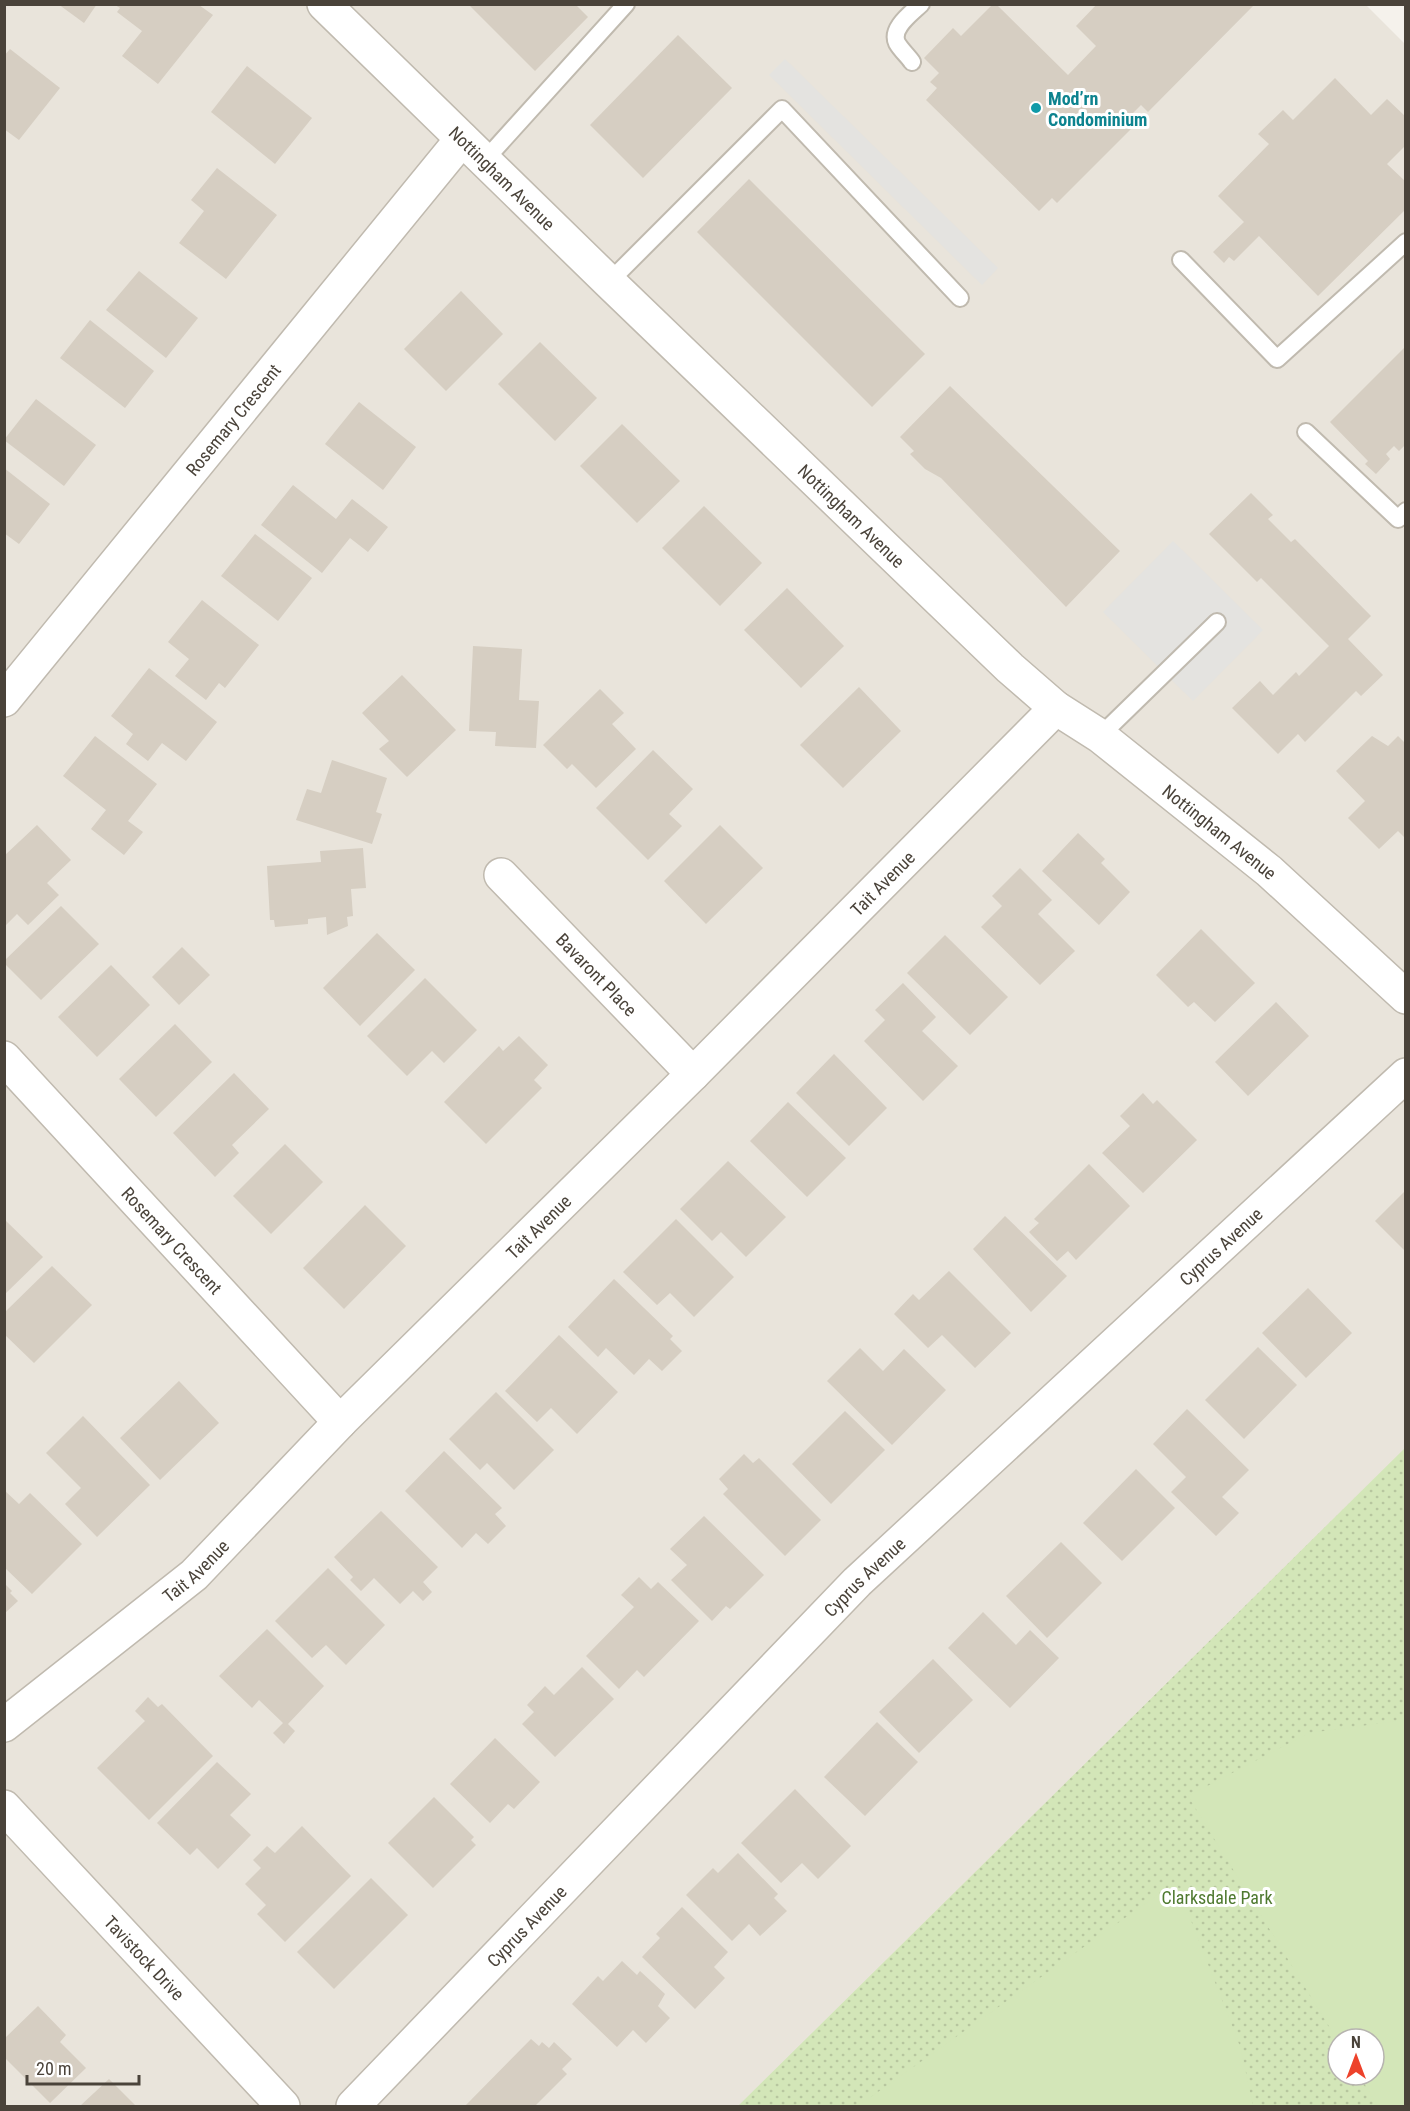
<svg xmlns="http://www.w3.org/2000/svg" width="1410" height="2111" viewBox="0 0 1410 2111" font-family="'Roboto Condensed',sans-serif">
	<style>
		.residential { fill: #e9e4db; fill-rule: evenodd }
		.green { fill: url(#green-dots); fill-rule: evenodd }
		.pitch { fill: #d3e6b8 }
		.parking { fill: #e4e3e0 }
		.building { fill: #d6cec2 }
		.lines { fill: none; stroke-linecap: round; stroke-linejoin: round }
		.service-casing { stroke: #c0baaf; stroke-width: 20 }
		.minor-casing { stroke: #c0baaf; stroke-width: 36 }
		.service { stroke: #fff; stroke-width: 16 }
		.minor { stroke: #fff; stroke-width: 33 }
		.culture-dot { fill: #0f9aa8; stroke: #fff; stroke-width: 2 }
		.labels { text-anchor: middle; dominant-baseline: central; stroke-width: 6; stroke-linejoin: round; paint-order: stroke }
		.culture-label { font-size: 18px; font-weight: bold; fill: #0d838f; stroke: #fff; text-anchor: start }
		.street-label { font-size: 18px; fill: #4a433a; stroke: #fff }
		.park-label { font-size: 18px; fill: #4e792f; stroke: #fff }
	</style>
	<defs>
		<pattern id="green-dots" width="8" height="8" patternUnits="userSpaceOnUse" patternTransform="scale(1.5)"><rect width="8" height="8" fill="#d3e6b8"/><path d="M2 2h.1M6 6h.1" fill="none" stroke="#b7c69f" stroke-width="1.8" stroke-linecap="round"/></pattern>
	</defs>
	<rect width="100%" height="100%" fill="#f5f2ec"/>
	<path class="residential" d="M 5,5 L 1366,5 L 1406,45 L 1405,2106 L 5,2106 ZM 1338,2039 L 1374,2039 L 1374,2075 L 1338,2075 Z"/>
	<path class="green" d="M 1405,1448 L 1405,2106 L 738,2106 ZM 1338,2039 L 1374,2039 L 1374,2075 L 1338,2075 Z"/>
	<g class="pitch">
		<path d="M 1405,1720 L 1405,2106 L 1378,2106 L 1359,2075 L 1374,2075 L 1374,2039 L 1338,2039 L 1338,2041 L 1188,1796 L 1309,1733 Z"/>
		<path d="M 1176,1882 L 1241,2049 L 1253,2106 L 858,2106 Z"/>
	</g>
	<g class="parking">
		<path d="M 785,59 L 998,268 L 982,285 L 769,75 Z"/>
		<path d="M 1173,541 L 1263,630 L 1193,701 L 1103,612 Z"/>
	</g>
	<g class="building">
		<path d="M 58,4 L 97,4 L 84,23 Z"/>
		<path d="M 468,4 L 575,4 L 588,17 L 535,71 Z"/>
		<path d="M 993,4 L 996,4 L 1068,75 L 1096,46 L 1076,26 L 1097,4 L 1255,4 L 1148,112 L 1141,105 L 1129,117 L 1136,124 L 1057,203 L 1052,198 L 1039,211 L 926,100 L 937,88 L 930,82 L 939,73 L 924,58 L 953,28 L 961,36 Z"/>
		<path d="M 115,5 L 199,5 L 213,15 L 158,84 L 122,56 L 142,31 L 117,12 L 120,8 Z"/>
		<path d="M 678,35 L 732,88 L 643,178 L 590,125 Z"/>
		<path d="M 10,49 L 60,88 L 19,140 L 4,129 L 4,56 Z"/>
		<path d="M 247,66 L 312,118 L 275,164 L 211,112 Z"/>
		<path d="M 1335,78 L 1371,115 L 1387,99 L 1406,117 L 1406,145 L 1387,164 L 1406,182 L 1406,209 L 1318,296 L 1259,236 L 1234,261 L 1229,257 L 1224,263 L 1213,252 L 1244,222 L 1218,196 L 1269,144 L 1258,134 L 1283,110 L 1293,120 Z"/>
		<path d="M 217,168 L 277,215 L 226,279 L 179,243 L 204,211 L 191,200 Z"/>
		<path d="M 749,179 L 925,354 L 872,407 L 697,232 Z"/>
		<path d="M 139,271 L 198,318 L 166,358 L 106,310 Z"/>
		<path d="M 461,291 L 503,334 L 446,391 L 404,349 Z"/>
		<path d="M 90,320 L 154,371 L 125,408 L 60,358 Z"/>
		<path d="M 540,342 L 597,398 L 555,441 L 498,384 Z"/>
		<path d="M 1406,346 L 1406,444 L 1399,451 L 1394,446 L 1386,454 L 1390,459 L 1376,474 L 1365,464 L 1368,461 L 1330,422 Z"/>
		<path d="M 950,386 L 1120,551 L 1066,607 L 941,478 L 925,469 L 910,454 L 914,451 L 900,437 Z"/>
		<path d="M 36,399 L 96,445 L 64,486 L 4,440 Z"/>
		<path d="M 359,402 L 416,447 L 383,490 L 325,444 Z"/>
		<path d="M 622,424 L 680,481 L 637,523 L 580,466 Z"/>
		<path d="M 4,468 L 50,504 L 19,544 L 4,533 Z"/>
		<path d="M 293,485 L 336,519 L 352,499 L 388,527 L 368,552 L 350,538 L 322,573 L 261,525 Z"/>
		<path d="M 1251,493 L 1273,515 L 1268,519 L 1291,542 L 1295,539 L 1371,616 L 1348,639 L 1383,675 L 1361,696 L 1356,691 L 1305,742 L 1298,734 L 1278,754 L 1232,708 L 1260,681 L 1273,695 L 1296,672 L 1299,676 L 1329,646 L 1261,578 L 1257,582 L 1209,534 Z"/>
		<path d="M 704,506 L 762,563 L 720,606 L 662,548 Z"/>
		<path d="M 255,534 L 312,578 L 278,621 L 221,576 Z"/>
		<path d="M 787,588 L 844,646 L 801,688 L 744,630 Z"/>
		<path d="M 202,600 L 259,645 L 225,688 L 219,683 L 206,700 L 175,676 L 189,659 L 168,642 Z"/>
		<path d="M 473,646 L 522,649 L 519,700 L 539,701 L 536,748 L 495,746 L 496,732 L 469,731 Z"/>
		<path d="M 149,668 L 217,722 L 186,761 L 162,743 L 148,761 L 126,744 L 133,734 L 111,716 Z"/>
		<path d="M 402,675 L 456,730 L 407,777 L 379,749 L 389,741 L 362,713 Z"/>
		<path d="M 859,687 L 901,731 L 843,788 L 800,745 Z"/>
		<path d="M 600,689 L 624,713 L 612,724 L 636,749 L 596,788 L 572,764 L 567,769 L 543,745 Z"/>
		<path d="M 95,736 L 157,784 L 128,821 L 143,832 L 124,855 L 91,829 L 106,810 L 63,776 Z"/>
		<path d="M 1372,736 L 1388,746 L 1398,736 L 1406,744 L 1406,839 L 1398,831 L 1379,849 L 1348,818 L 1365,801 L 1336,771 Z"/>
		<path d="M 653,750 L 693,789 L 669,814 L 682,826 L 648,860 L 596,808 Z"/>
		<path d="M 332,760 L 387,778 L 376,812 L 382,814 L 372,844 L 296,820 L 307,789 L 321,793 Z"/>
		<path d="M 37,825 L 71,860 L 47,883 L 59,895 L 28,925 L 17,914 L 4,927 L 4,856 Z"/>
		<path d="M 720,825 L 763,868 L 706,924 L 664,881 Z"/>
		<path d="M 1078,833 L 1105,859 L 1101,863 L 1130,892 L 1099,925 L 1042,871 Z"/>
		<path d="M 363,848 L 366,888 L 351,889 L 353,916 L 347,917 L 348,926 L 327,935 L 326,917 L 308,919 L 308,924 L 275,927 L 274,920 L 270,920 L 267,866 L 321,862 L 320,851 Z"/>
		<path d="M 1020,868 L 1052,900 L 1038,914 L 1075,951 L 1040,985 L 981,927 L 1002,906 L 992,896 Z"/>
		<path d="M 61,906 L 99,944 L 41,1000 L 4,963 L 4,961 Z"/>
		<path d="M 1201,929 L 1255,983 L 1215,1022 L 1194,1002 L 1188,1007 L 1156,975 Z"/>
		<path d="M 377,933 L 415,970 L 360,1026 L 323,988 Z"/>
		<path d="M 945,935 L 1008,997 L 970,1035 L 907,973 Z"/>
		<path d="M 182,947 L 210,975 L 179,1005 L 152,977 Z"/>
		<path d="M 111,965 L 150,1005 L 97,1057 L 58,1017 Z"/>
		<path d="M 425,978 L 477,1030 L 444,1063 L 432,1051 L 407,1076 L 367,1036 Z"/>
		<path d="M 903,983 L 936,1017 L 922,1031 L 958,1066 L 923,1101 L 864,1041 L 885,1020 L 875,1010 Z"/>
		<path d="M 1276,1002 L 1309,1036 L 1248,1096 L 1215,1062 Z"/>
		<path d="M 175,1024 L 212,1062 L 156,1117 L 119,1079 Z"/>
		<path d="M 519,1036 L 548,1065 L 534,1080 L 542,1088 L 486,1144 L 444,1102 L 499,1046 L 503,1051 Z"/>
		<path d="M 834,1054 L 887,1108 L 849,1146 L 796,1093 Z"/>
		<path d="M 234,1073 L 269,1109 L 232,1145 L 239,1153 L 215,1177 L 173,1133 Z"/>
		<path d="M 1143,1093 L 1153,1104 L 1157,1100 L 1197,1140 L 1143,1193 L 1102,1153 L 1130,1126 L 1120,1116 Z"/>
		<path d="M 788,1102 L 846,1158 L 807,1197 L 750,1141 Z"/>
		<path d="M 285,1144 L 323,1182 L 271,1234 L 233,1196 Z"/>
		<path d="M 728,1161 L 786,1217 L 746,1257 L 721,1232 L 712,1241 L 680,1209 Z"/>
		<path d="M 1089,1164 L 1130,1206 L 1076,1260 L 1068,1251 L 1057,1261 L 1029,1232 L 1039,1223 L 1034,1219 Z"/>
		<path d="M 1406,1190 L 1406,1252 L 1375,1221 Z"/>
		<path d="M 365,1205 L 406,1246 L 344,1309 L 303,1268 Z"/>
		<path d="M 1005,1216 L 1067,1276 L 1031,1312 L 973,1249 Z"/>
		<path d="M 4,1219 L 43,1257 L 4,1295 Z"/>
		<path d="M 676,1219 L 734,1277 L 694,1317 L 670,1293 L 657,1305 L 623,1272 Z"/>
		<path d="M 52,1266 L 92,1305 L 34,1363 L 4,1334 L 4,1313 Z"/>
		<path d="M 949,1271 L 1011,1333 L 975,1368 L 942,1335 L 928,1348 L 894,1314 L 913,1294 L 919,1300 Z"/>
		<path d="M 614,1279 L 673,1336 L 670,1339 L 682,1351 L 662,1371 L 649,1359 L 634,1375 L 606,1348 L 598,1357 L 568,1327 Z"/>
		<path d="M 1308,1288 L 1352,1333 L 1306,1378 L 1262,1333 Z"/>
		<path d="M 559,1335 L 618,1392 L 577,1434 L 551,1408 L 537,1422 L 505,1391 Z"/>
		<path d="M 1258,1347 L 1297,1385 L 1244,1439 L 1205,1400 Z"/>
		<path d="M 860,1348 L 883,1371 L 904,1349 L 946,1390 L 892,1445 L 827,1381 Z"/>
		<path d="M 179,1381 L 219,1423 L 160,1480 L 120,1438 Z"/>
		<path d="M 496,1392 L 554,1450 L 514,1490 L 487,1463 L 480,1470 L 449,1439 Z"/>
		<path d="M 1187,1409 L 1249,1470 L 1222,1497 L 1239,1513 L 1216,1536 L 1171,1492 L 1186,1477 L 1153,1444 Z"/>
		<path d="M 845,1411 L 885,1450 L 831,1504 L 792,1464 Z"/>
		<path d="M 83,1416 L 150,1485 L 97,1537 L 65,1504 L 81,1488 L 46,1453 Z"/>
		<path d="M 444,1451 L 502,1508 L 495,1514 L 506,1526 L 488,1544 L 476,1533 L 462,1548 L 405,1491 Z"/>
		<path d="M 744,1454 L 753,1463 L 759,1458 L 821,1520 L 785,1556 L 723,1494 L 728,1489 L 719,1479 Z"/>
		<path d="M 1136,1469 L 1175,1508 L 1122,1561 L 1083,1523 Z"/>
		<path d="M 4,1490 L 19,1504 L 30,1493 L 82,1544 L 32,1594 L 4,1567 Z"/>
		<path d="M 381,1511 L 438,1567 L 423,1582 L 432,1592 L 423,1601 L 413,1591 L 400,1604 L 374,1578 L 361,1591 L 350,1580 L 353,1577 L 334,1557 Z"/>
		<path d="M 704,1516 L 764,1575 L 730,1609 L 726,1606 L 712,1621 L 671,1580 L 687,1565 L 670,1549 Z"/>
		<path d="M 1061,1542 L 1102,1583 L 1047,1638 L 1006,1596 Z"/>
		<path d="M 328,1568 L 385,1625 L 346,1665 L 326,1645 L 312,1658 L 275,1621 Z"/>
		<path d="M 639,1577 L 651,1589 L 658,1582 L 699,1621 L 644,1677 L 637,1670 L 619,1689 L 586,1656 L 634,1607 L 621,1595 Z"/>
		<path d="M 4,1583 L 12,1591 L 10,1593 L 18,1601 L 4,1614 Z"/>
		<path d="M 983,1612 L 1016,1645 L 1030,1630 L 1059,1658 L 1010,1708 L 948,1648 Z"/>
		<path d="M 267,1629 L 324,1686 L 288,1724 L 295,1731 L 284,1744 L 273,1733 L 283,1723 L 259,1700 L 252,1708 L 219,1676 Z"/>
		<path d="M 933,1659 L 973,1700 L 919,1753 L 879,1712 Z"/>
		<path d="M 582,1667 L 614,1699 L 555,1757 L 522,1724 L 534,1712 L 527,1705 L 545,1686 L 554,1695 Z"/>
		<path d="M 148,1697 L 158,1707 L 162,1704 L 213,1756 L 149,1820 L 97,1768 L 145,1721 L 135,1711 Z"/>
		<path d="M 877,1722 L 918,1762 L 865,1816 L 824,1777 Z"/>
		<path d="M 495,1738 L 540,1782 L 514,1809 L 508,1804 L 490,1823 L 450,1784 Z"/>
		<path d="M 217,1762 L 251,1794 L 230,1815 L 251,1835 L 218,1869 L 197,1848 L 190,1855 L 157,1823 Z"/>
		<path d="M 795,1789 L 851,1846 L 818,1879 L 802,1863 L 781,1883 L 741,1843 Z"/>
		<path d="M 434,1797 L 474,1837 L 471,1840 L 476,1845 L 433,1888 L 388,1843 Z"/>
		<path d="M 302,1826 L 351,1876 L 285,1942 L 257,1914 L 266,1905 L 245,1884 L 261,1868 L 253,1860 L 267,1846 L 275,1853 Z"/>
		<path d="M 738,1853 L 778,1894 L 774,1898 L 787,1911 L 760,1936 L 749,1924 L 732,1941 L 686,1895 L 713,1868 L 718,1873 Z"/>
		<path d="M 371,1878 L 408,1915 L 334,1989 L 297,1952 Z"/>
		<path d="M 682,1907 L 728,1952 L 714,1967 L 725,1978 L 695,2009 L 642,1957 L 660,1938 L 656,1934 Z"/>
		<path d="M 622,1961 L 637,1975 L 640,1971 L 665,1994 L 658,2006 L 670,2018 L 646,2043 L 633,2030 L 617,2047 L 572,2004 L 598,1976 L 603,1981 Z"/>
		<path d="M 38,2006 L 66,2035 L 60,2042 L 86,2068 L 50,2103 L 4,2057 L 4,2039 Z"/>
		<path d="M 531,2039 L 539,2046 L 542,2042 L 549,2048 L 554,2042 L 572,2059 L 562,2069 L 567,2074 L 535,2106 L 465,2106 Z"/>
		<path d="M 109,2079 L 136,2106 L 80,2106 Z"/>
	</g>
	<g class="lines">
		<g class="service-casing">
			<g id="service">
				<path d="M 912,62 C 908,56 901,50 897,43 C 890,28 912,13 921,4"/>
				<path d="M 484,161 L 626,4"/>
				<path d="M 1181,260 L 1277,359 L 1406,242"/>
				<path d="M 609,282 L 782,109 L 960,298"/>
				<path d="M 1306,432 L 1398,519 L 1406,511"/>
				<path d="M 1100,736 L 1217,622"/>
			</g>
		</g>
		<g class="minor-casing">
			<g id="minor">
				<path id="s1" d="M 324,4 L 609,282 L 1010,668 L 1056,708 L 1100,736 L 1269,871 L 1406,997"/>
				<path id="s2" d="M 4,700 L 462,139"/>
				<path id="s3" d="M 501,875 L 693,1074"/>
				<path id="s4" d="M 4,1058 L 340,1422"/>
				<path id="s5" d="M 4,1725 L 194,1575 L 340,1422 L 693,1074 L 1056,708"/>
				<path id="s6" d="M 4,1807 L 283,2106"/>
				<path id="s7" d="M 353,2106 L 857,1582 L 1406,1075"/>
			</g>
		</g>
		<use href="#service" class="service"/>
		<use href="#minor" class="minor"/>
	</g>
	<circle class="culture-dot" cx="1036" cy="108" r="6"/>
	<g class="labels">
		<g class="culture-label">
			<text x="1048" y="98">Mod’rn<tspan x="1048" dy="21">Condominium</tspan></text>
		</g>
		<g class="street-label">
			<text stroke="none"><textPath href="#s1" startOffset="249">Nottingham Avenue</textPath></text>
			<text stroke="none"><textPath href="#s2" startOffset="362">Rosemary Crescent</textPath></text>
			<text stroke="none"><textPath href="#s1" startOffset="735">Nottingham Avenue</textPath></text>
			<text stroke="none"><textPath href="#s1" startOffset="1221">Nottingham Avenue</textPath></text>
			<text stroke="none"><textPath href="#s5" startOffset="1218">Tait Avenue</textPath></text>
			<text stroke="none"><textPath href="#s3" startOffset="138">Bavaront Place</textPath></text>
			<text stroke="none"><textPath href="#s5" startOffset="732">Tait Avenue</textPath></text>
			<text stroke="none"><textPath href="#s4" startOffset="248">Rosemary Crescent</textPath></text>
			<text stroke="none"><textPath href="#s7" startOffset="1222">Cyprus Avenue</textPath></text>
			<text stroke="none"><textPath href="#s5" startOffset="246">Tait Avenue</textPath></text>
			<text stroke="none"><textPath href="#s7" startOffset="736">Cyprus Avenue</textPath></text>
			<text stroke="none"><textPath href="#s7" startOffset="250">Cyprus Avenue</textPath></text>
			<text stroke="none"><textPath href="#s6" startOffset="206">Tavistock Drive</textPath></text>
		</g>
		<g class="park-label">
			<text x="1217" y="1897">Clarksdale Park</text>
		</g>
	</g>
	<rect width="1410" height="2111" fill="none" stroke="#4a433a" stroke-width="12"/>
	<g transform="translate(1356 2057)"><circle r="28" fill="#ffffff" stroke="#b7b4b0" stroke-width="1.5"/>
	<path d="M0-4.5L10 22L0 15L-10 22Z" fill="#ed422b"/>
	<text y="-9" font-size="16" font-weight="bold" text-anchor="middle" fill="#4a433a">N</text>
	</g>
	<path d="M27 2075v9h112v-9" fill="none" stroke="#4a433a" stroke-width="3"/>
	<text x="36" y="2075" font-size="18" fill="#4a433a" stroke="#ffffff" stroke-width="4.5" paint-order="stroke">20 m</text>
</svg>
